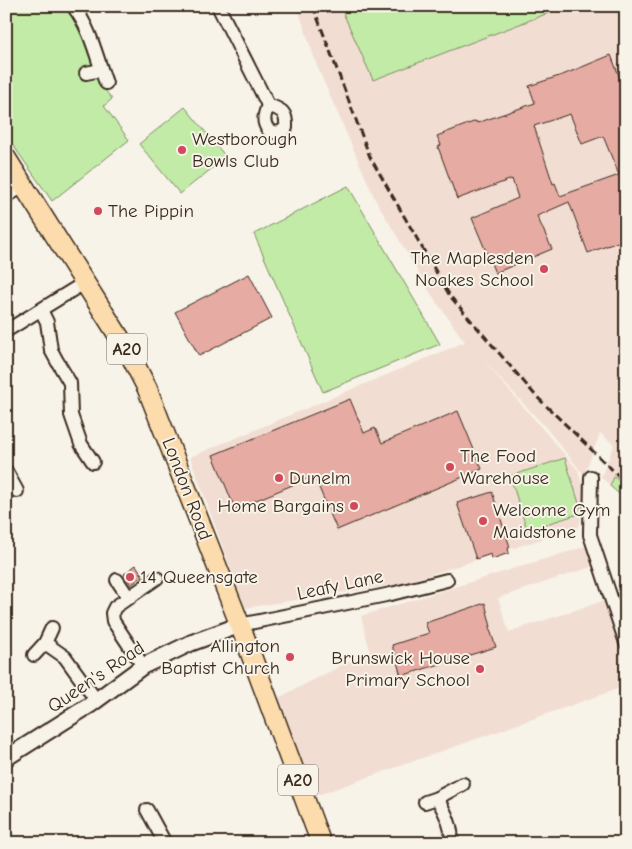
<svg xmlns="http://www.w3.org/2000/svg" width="632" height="849" viewBox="0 0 632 849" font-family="'Comic Neue',sans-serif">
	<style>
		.built { fill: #f2ddd3 }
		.green { fill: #c2eba7; stroke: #7e8a62 }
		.building { fill: #e6aba3; stroke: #3b2a1e; fill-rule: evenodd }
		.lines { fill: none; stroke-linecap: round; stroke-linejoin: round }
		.minor-casing { stroke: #3b2a1e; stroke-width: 16 }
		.tertiary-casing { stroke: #3b2a1e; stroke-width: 19 }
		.primary-casing { stroke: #3b2a1e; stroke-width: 22 }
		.minor { stroke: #f7f3e8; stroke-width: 12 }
		.tertiary { stroke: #f7f3e8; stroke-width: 15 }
		.primary { stroke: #fcdcac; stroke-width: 19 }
		.rail { stroke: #3b2a1e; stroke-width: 3; stroke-dasharray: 8 4; stroke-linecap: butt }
		.poi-dot { fill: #d1495b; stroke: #f7f3e8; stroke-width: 2 }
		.labels { text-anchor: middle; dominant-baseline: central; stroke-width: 4; stroke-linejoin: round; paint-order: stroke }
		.shield { fill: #f7f3e8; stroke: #73665b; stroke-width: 1 }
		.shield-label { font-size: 18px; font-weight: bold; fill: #3b2a1e }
		.poi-label { font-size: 19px; fill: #3b2a1e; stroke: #f7f3e8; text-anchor: start }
		.street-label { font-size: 19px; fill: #3b2a1e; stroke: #f7f3e8 }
	</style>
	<rect width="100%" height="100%" fill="#f7f3e8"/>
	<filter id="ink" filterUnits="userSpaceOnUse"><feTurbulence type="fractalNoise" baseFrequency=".02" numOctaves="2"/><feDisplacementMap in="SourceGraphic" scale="10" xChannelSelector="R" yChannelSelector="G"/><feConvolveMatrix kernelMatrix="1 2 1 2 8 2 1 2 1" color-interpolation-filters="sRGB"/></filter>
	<g filter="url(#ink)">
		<g class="built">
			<path d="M 297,6 L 626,6 L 626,500 L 601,477 L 614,445 L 600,433 L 584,475 L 547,429 L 483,360 L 578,470 L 586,497 L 579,527 L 404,583 L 245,608 L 190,457 L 465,342 L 431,294 L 375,199 L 317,66 Z"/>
			<path d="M 587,546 L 594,566 L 498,598 L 509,632 L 606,600 L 626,652 L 626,686 L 315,796 L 278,698 L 370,651 L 361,616 Z"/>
		</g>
		<g class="green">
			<path d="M 68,6 L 74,14 L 93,60 L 90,67 C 95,79 104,88 112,99 L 104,106 L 129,140 L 52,201 L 6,135 L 6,7 Z"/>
			<path d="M 340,6 L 567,6 L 373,80 Z"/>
			<path d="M 185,107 L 226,157 L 180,194 L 139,144 Z"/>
			<path d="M 348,186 L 440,344 L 323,392 L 254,234 Z"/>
			<path d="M 565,458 L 582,513 L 527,530 L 510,476 Z"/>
			<path d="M 614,477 L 626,486 L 626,500 L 610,486 Z"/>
		</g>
		<g class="building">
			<path d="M 611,55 L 626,94 L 626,226 L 622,226 L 626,239 L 588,253 L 569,202 L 537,216 L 552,249 L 495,273 L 472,218 L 518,198 L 512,179 L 457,199 L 438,147 L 441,145 L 437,136 L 476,121 L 477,123 L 535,103 L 529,86 L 565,74 ZM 570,114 L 582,144 L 603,136 L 619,175 L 560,196 L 555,183 L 553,184 L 534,126 Z"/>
			<path d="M 249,274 L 272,318 L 199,356 L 175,312 Z"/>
			<path d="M 350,399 L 364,433 L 375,428 L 382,443 L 458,411 L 482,469 L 337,530 L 314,476 L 235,509 L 213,455 Z"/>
			<path d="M 492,492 L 510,547 L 508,548 L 509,553 L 492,559 L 491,554 L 476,559 L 457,503 Z"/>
			<path d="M 136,565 L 143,576 L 131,585 L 124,574 Z"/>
			<path d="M 485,603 L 491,627 L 489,627 L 496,647 L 401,676 L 392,645 L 429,633 L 425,623 Z"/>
		</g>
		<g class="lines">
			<g class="minor-casing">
				<g id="minor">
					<path d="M 73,6 C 91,29 96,56 106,83"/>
					<path d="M 218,6 L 268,105"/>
					<path d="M 86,73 L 101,70"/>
					<path d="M 268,105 C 282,110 287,112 286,128 L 279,133 L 269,131 C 262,122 264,116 268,105 Z"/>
					<path d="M 6,196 L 24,186"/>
					<path d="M 41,310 L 47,322 L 51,350 L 57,361 L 70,383 L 71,415 L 81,444 L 93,462"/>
					<path d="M 6,331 L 84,283"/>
					<path d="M 6,471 L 17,491"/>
					<path d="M 591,477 L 590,535 L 626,643"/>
					<path d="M 117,580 L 129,598"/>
					<path d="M 240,625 L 391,594 L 447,580"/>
					<path d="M 45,643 L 65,657 L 96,700"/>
					<path d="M 34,655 L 45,643 L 52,628"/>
					<path d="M 143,666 L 113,621 L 112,613 L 115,607 L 157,578"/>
					<path d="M 437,798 C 444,810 454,828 451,843"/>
					<path d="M 425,802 L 437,798 L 463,784"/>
					<path d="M 147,810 L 165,843"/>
				</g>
			</g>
			<g class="tertiary-casing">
				<path id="tertiary" d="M 6,758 L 90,705 L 143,666 L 191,643 L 240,625"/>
			</g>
			<g class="primary-casing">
				<path id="primary" d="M 6,158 L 128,351 L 147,388 L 240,625 L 321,843"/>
			</g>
			<use href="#minor" class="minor"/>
			<use href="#tertiary" class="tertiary"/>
			<use href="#primary" class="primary"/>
			<path class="rail" d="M 313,6 L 370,157 L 450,296 L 536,396 L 626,483"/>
		</g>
	</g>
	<g class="poi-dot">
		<circle cx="182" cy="150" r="5"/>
		<circle cx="98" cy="211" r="5"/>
		<circle cx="544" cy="269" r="5"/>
		<circle cx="450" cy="467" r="5"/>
		<circle cx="279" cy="478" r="5"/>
		<circle cx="354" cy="506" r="5"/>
		<circle cx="483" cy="521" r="5"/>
		<circle cx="130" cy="577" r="5"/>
		<circle cx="290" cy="657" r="5"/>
		<circle cx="480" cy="669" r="5"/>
	</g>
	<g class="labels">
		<g class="shield">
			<rect x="107" y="333.5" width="40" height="31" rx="4"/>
			<rect x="278" y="764.5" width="40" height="31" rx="4"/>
		</g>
		<g class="shield-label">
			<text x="127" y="349">A20</text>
			<text x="298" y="780">A20</text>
		</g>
		<g class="poi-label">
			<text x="192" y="139">Westborough<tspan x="192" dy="22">Bowls Club</tspan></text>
			<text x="108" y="211">The Pippin</text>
			<text x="534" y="258" text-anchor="end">The Maplesden<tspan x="534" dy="22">Noakes School</tspan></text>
			<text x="460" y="456">The Food<tspan x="460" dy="22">Warehouse</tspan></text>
			<text x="289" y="478">Dunelm</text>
			<text x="344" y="506" text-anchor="end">Home Bargains</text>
			<text x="493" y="510">Welcome Gym<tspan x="493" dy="22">Maidstone</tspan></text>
			<text x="140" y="577">14 Queensgate</text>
			<text x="280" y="646" text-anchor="end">Allington<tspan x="280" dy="22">Baptist Church</tspan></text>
			<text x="470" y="658" text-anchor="end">Brunswick House<tspan x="470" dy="22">Primary School</tspan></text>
		</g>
		<g class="street-label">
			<text transform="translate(187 489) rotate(69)">London Road</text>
			<text transform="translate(340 585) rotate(-12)">Leafy Lane</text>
			<text transform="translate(96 677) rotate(-34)">Queen's Road</text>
		</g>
	</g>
	<rect width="632" height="849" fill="none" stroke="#f7f3e8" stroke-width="25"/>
	<rect x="12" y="12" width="607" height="824" fill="none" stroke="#3b2a1e" stroke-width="2" filter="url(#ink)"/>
</svg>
